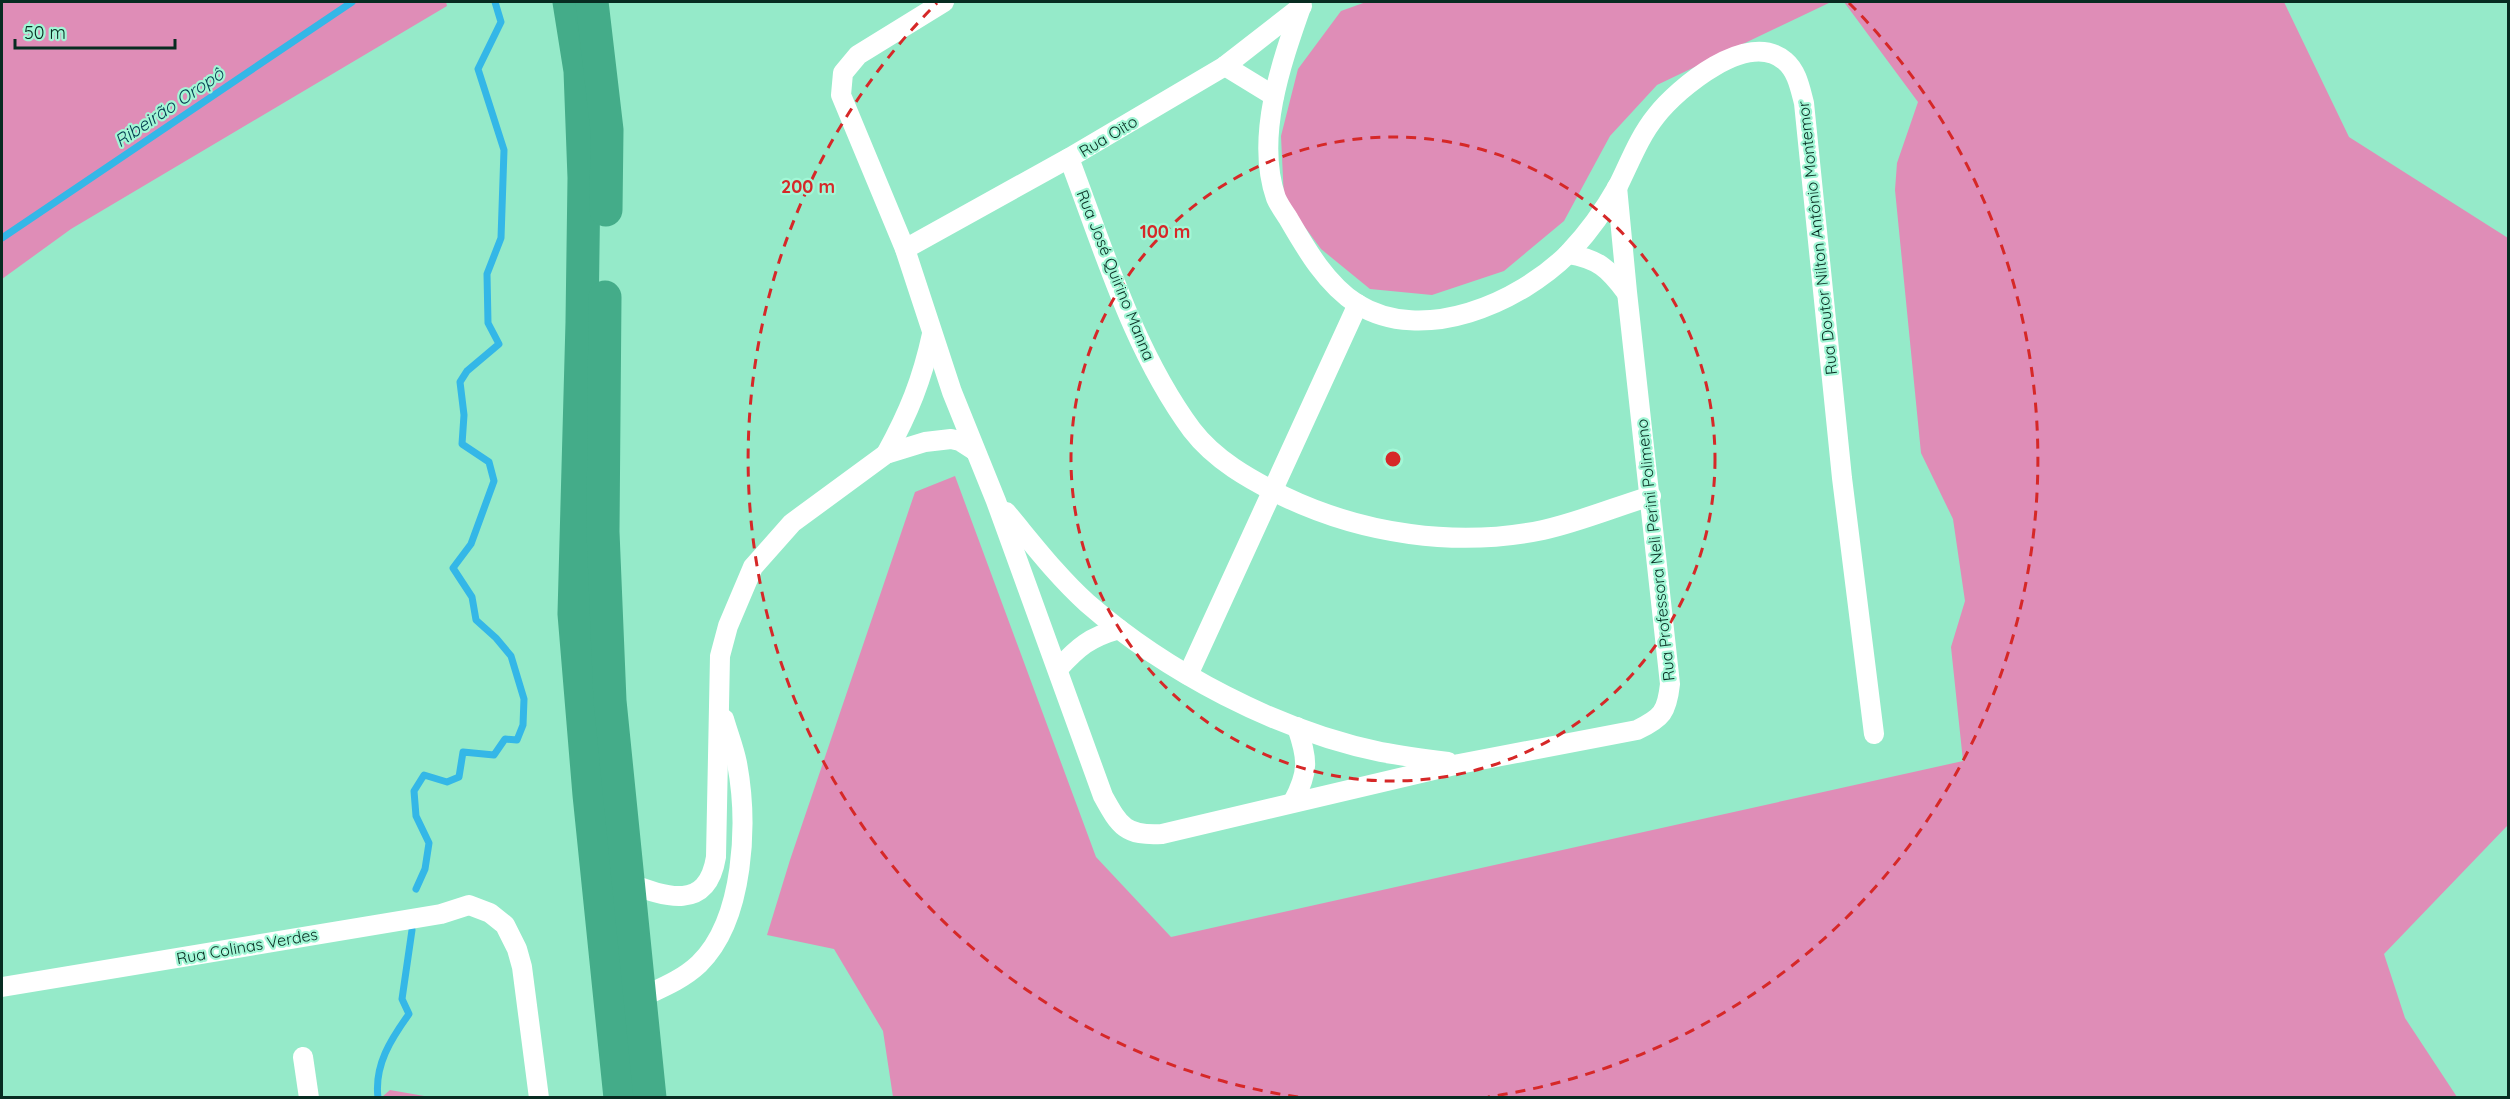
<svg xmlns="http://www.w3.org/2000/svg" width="2510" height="1099" viewBox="0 0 2510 1099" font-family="Quicksand,sans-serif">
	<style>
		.green { fill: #df8db7 }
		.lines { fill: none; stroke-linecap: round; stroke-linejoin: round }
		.stream { stroke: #34b7e7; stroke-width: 7 }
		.street { stroke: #fff; stroke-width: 20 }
		.highway { stroke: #44ac89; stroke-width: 33 }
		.ring { fill: none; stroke: #d62828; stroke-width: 3; stroke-dasharray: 10 8 }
		.labels { text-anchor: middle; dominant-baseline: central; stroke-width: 4.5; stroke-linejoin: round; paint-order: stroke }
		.street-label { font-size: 16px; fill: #072c21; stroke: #a2f7d6 }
		.water-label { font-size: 18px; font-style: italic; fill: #063f52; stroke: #a2f7d6 }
		.centre { fill: #d62828; stroke: #a2f7d6; stroke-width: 3 }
		.ring-label { font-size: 18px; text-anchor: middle; font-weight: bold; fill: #d62828; stroke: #a2f7d6; stroke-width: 4.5; stroke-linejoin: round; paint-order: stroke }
	</style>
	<rect width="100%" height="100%" fill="#95eac9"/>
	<g class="green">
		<path d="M 2,2 L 446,2 L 447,6 L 71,229 L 2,279 Z"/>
		<path d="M 1366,2 L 1831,2 L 1657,85 L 1610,136 L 1564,221 L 1504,271 L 1432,295 L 1370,289 L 1321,249 L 1284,199 L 1281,136 L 1298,69 L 1341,11 Z"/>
		<path d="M 1844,2 L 2284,2 L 2349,137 L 2508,238 L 2508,825 L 2384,954 L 2405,1018 L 2457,1097 L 893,1097 L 883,1031 L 834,949 L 767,935 L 790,860 L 915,492 L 955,476 L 1096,857 L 1171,937 L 1963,761 L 1951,647 L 1965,601 L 1953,519 L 1921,453 L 1895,190 L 1897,163 L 1918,102 Z"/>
		<path d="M 390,1090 L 430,1097 L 382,1097 Z"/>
	</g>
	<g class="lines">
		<g class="stream">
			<path d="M 2,238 L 352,2"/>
			<path d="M 416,889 L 425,869 L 429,843 L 416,816 L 414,791 L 424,775 L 447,782 L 459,777 L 463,752 L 494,755 L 505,739 L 517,740 L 523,725 L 524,699 L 511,656 L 496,638 L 476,620 L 472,597 L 453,568 L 471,544 L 494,481 L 489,462 L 462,444 L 464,415 L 460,382 L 467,371 L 499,344 L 488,323 L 487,274 L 501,238 L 504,150 L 478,69 L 501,22 L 495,2"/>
			<path d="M 378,1098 C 374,1065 391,1039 409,1014 L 402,999 L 412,930"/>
		</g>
		<g class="street">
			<path d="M 944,2 L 858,55 L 843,73 L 841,95 L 905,249 L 952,392 L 996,501 L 1103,796 C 1120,827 1126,836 1162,834 L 1459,764 L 1637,730 C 1662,718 1667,712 1670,684 L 1627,292 L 1617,187"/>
			<path d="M 1301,7 C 1281,64 1255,138 1276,198 C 1279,205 1284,212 1288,218 C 1306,249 1326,284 1357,304 C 1423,345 1519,303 1569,253 C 1587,234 1605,209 1618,186 C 1630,162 1639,137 1656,116 C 1678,88 1748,29 1785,61 C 1797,71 1800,88 1804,103 L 1842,478 L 1874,734"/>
			<path d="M 1225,66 L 1274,96"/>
			<path d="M 1069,158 C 1104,250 1133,350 1192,430 C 1215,460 1249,479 1283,496 C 1362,534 1456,548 1543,530 C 1579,522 1615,507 1651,496"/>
			<path d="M 905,249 L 1069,158 L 1225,66 L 1302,6"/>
			<path d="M 1568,254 C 1598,259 1608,268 1626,292"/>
			<path d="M 886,454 C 909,412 922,380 932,334"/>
			<path d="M 1006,512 C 1032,543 1057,576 1087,603 C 1166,672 1278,731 1381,752 C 1403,756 1425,759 1448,762"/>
			<path d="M 1058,669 C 1078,647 1090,637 1119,629"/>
			<path d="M 1188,675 L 1358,304"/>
			<path d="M 1293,802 C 1309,772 1308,759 1297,727"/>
			<path d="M 628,883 C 666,897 707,912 716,857 L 720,656 L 728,626 L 753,567 L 792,523 L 886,454 L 925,442 L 951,439 L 960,441 L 974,450"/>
			<path d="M 2,987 L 441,914 L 469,905 L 490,913 L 505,925 L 517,949 L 522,967 L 539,1098"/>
			<path d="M 640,998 C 661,988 682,980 699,964 C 745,919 748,822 737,763 C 734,748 728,733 724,719"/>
			<path d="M 303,1057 L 309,1098"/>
		</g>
		<g class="highway">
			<path d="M 569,2 L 580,71 L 584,178 L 582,322 L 574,614 L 589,795 L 620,1098"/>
			<path d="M 592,2 L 607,130 L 606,210"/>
			<path d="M 605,297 L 603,532 L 610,701 L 650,1098"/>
		</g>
	</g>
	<g class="ring">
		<circle cx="1393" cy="459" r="322"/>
		<path d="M1298 1097A645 645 0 0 1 937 3M1849 3A645 645 0 0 1 1488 1097"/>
	</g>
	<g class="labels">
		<g class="street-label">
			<text transform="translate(1108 136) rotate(-31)">Rua Oito</text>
			<text transform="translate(1817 238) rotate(-96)">Rua Doutor Nilton Antônio Montemor</text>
			<text transform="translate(1116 275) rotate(68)">Rua José Quirino Manna</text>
			<text transform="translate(1655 550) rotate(-96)">Rua Professora Neli Perini Polimeno</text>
			<text transform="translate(247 946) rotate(-10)">Rua Colinas Verdes</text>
		</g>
		<g class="water-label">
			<text transform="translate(169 107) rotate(-34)">Ribeirão Oropô</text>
		</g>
	</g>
	<circle cx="1393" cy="459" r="9" class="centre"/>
	<g class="ring-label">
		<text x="808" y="193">200 m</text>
		<text x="1165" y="238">100 m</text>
	</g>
	<rect width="2510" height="1099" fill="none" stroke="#072c21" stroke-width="6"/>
	<path d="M15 39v9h160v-9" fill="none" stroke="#072c21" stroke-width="3"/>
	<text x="24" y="39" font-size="18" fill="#072c21" stroke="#a2f7d6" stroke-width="4.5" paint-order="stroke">50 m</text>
</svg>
